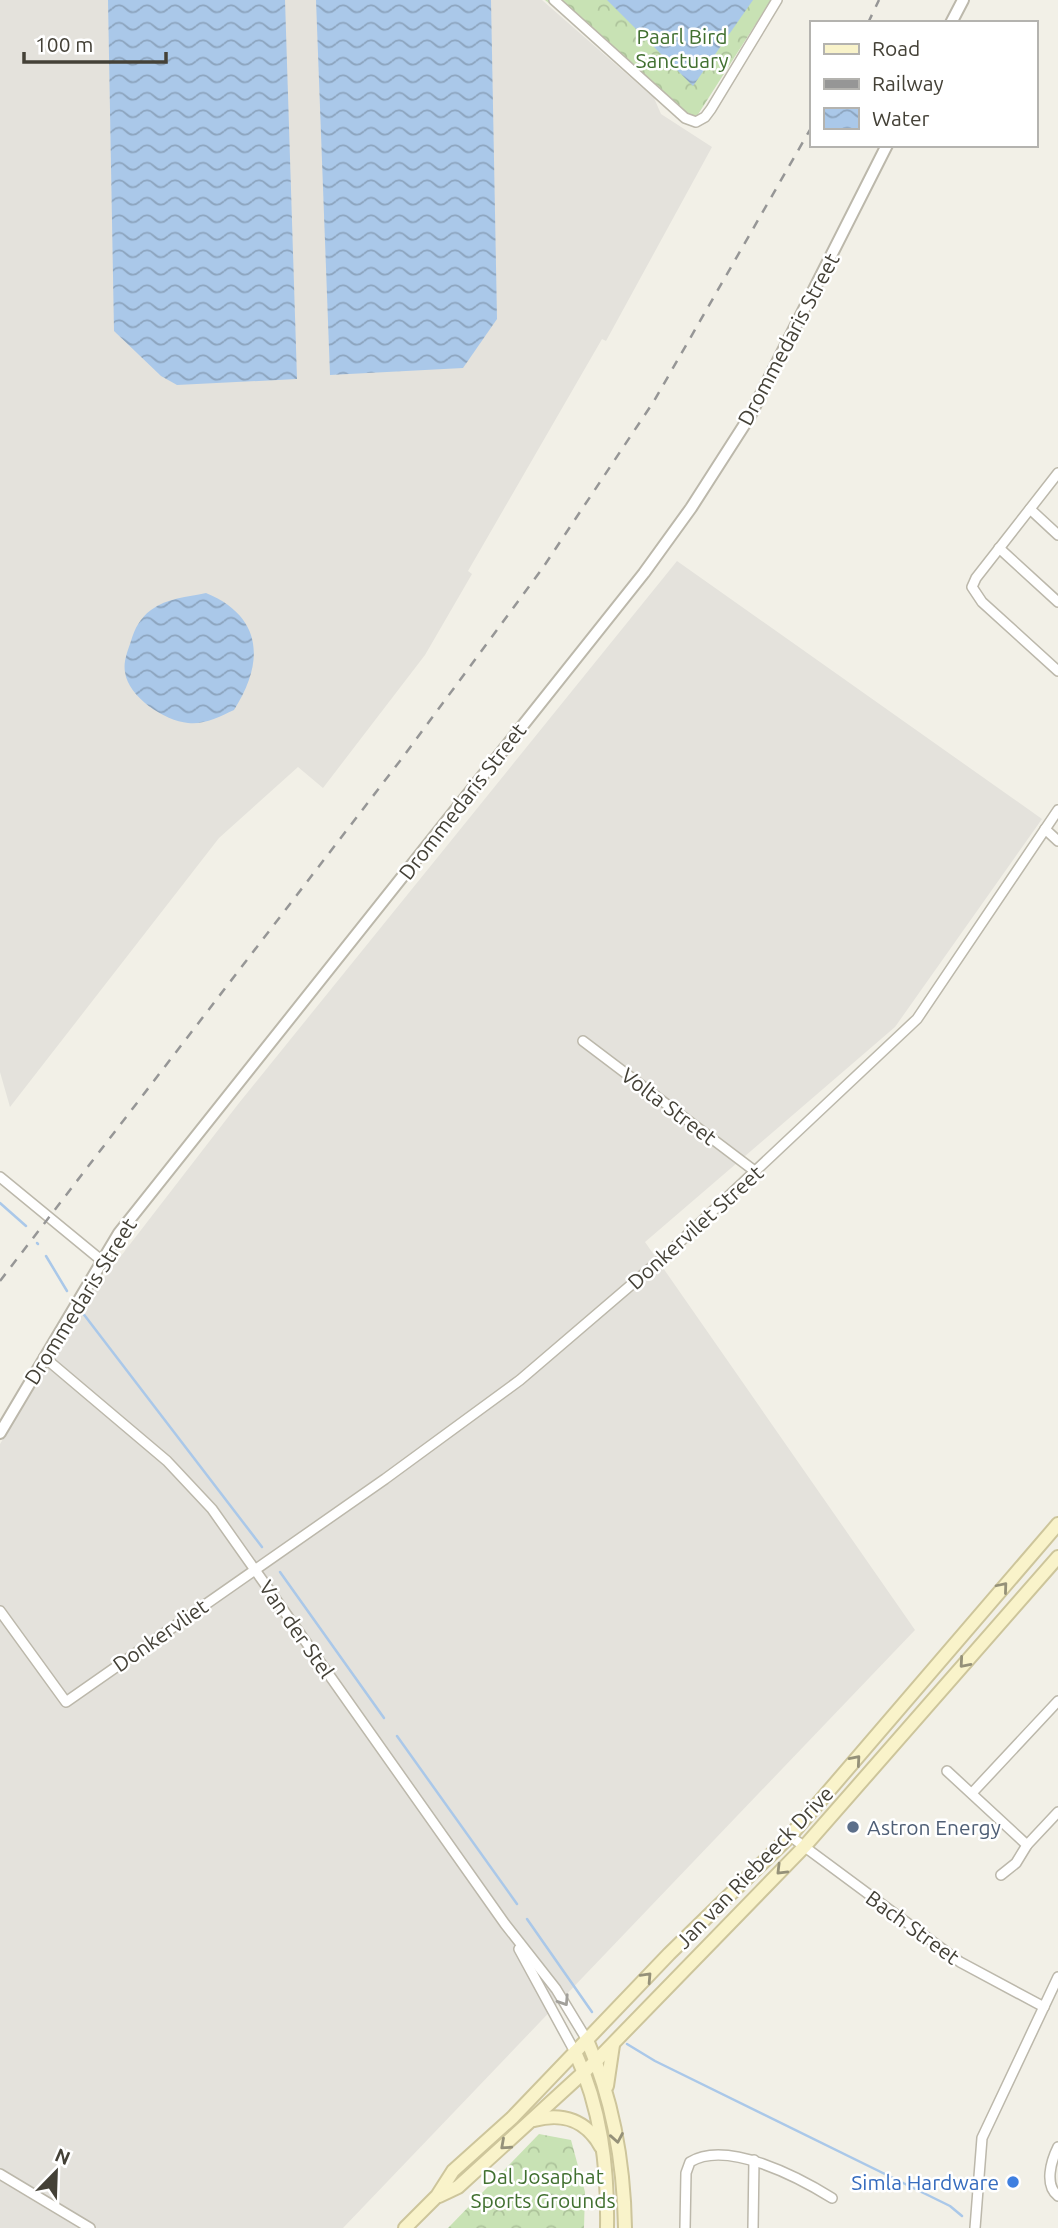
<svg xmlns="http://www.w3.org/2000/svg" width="1058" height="2228" viewBox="0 0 1058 2228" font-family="Ubuntu,sans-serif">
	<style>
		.industrial { fill: #e4e2dc }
		.forest { fill: url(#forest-crowns) }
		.water { fill: url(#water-waves) }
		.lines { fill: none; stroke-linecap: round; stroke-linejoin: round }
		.stream { stroke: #aac8e9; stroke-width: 2.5 }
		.minor-casing { stroke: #bcb8ab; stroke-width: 12 }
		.tertiary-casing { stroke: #bcb8ab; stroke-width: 14 }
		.secondary-casing { stroke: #cdc59b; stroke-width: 16 }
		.minor { stroke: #fff; stroke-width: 9 }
		.tertiary { stroke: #fff; stroke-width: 10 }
		.secondary { stroke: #f9f3ca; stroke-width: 12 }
		.rail { stroke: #969696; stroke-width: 2.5; stroke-dasharray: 9 9; stroke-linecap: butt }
		.oneway { stroke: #959179 }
		.oneway2 { stroke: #a2a09b }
		.service-dot { fill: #5c6f8a; stroke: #fff; stroke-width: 2.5 }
		.shop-dot { fill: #3f7fe0; stroke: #fff; stroke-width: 2.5 }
		.labels { text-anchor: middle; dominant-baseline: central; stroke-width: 5; stroke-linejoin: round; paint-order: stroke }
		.park-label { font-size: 21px; fill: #417030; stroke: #fff }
		.street-label { font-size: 21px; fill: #444137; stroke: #fff }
		.service-label { font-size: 21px; fill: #4e5e75; stroke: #fff; text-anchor: start }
		.shop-label { font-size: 21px; fill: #366cbe; stroke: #fff; text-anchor: end }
	</style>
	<defs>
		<pattern id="forest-crowns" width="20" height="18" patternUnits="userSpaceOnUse" patternTransform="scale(1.75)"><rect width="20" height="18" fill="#c8e2b4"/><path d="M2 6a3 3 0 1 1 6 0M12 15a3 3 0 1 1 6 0" fill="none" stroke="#adc39b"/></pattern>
		<pattern id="water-waves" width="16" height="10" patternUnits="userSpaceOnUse" patternTransform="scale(1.75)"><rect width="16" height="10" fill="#aac8e9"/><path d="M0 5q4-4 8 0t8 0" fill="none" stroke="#8ca4be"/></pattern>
	</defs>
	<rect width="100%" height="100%" fill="#f2f0e7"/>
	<g class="industrial">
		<path d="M 0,0 L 542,0 L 654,98 L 661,114 L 712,147 L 606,341 L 602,339 L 468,571 L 472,574 L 425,655 L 323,788 L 298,767 L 219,838 L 10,1107 L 0,1072 Z"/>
		<path d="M 677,561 L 1042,819 L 895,1027 L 645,1242 L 915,1630 L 343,2228 L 0,2228 L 0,1444 L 87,1300 L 239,1103 Z"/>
	</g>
	<g class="forest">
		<path d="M 545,0 L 771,0 L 697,116 L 687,115 Z"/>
		<path d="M 539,2134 L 571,2140 L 585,2192 L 584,2228 L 448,2228 Z"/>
	</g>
	<g class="water">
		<path d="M 108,0 L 285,0 L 297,379 L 177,385 L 161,376 L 114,331 Z"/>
		<path d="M 316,0 L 491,0 L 497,319 L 463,368 L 330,375 Z"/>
		<path d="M 607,0 L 753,0 L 693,86 Z"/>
		<path d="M 206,593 C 264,617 264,663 234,710 C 219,717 204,725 188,723 C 165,721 128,697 125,672 C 123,662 128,650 131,641 C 135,628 140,618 151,610 C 167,598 187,597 206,593 Z"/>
	</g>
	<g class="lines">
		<g class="stream">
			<path d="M 0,1203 L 26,1226"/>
			<path d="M 37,1243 L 38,1244"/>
			<path d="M 46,1256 L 67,1291"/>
			<path d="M 82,1312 L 262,1547"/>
			<path d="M 280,1572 L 384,1718"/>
			<path d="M 397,1736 L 517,1904"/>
			<path d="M 527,1919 L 592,2012"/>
			<path d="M 627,2044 L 655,2061 L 950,2206 L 962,2216"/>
		</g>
		<g class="minor-casing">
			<g id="minor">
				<path d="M 554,0 L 685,118 L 696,122 L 705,117 L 711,109 L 777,0"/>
				<path d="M 1058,473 L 976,578 L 972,587 L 982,602 L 1058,671"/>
				<path d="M 1030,509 L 1058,535"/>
				<path d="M 999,548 L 1058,602"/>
				<path d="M 1045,829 L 1058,841"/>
				<path d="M 583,1041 L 756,1172"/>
				<path d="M 0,1177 L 101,1260"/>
				<path d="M 44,1357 L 167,1461 L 212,1509 L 505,1924 L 556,1989 L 587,2040"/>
				<path d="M 0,1611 L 66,1702 L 385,1479 L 520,1380 L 666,1255 L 917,1019 L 1058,810"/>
				<path d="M 947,1771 L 1027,1845"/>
				<path d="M 973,1792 L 1058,1701"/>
				<path d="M 790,1836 L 960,1962 L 1044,2007"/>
				<path d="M 1001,1875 L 1016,1863 L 1027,1845 L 1058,1812"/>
				<path d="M 519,1949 L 575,2052"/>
				<path d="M 1058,2147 C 1051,2161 1044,2185 1058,2196"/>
				<path d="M 0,2174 L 90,2228"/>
				<path d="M 685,2228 L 686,2173 L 690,2162 C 727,2139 800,2178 832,2198"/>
				<path d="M 753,2228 L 754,2160"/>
				<path d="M 975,2228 L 982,2138 L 1058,1977"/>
			</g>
		</g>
		<g class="tertiary-casing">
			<g id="tertiary">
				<path d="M 951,23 L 963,0"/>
				<path d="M 0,1433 L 119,1233 L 644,573 L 691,508 L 750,416 L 887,145"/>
			</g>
		</g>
		<g class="secondary-casing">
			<g id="secondary">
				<path d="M 587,2040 C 613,2100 624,2163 625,2228"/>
				<path d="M 575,2052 C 601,2108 608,2167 607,2228"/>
				<path d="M 607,2086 L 613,2045"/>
				<path d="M 534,2120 C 563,2112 587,2121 601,2147"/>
				<path d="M 439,2196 L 458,2187 L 596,2061 L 804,1847 L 1058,1557"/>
				<path d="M 405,2228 L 437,2196 L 453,2171 L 512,2118 L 669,1954 L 790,1836 L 1058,1524"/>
			</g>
		</g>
		<use href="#minor" class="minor"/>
		<use href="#tertiary" class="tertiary"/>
		<use href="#secondary" class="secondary"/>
		<g class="rail">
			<path d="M 868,23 L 879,0"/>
			<path d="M 0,1281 L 403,757 L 542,569 L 654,401 L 811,128"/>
		</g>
	</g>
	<defs><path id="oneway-chevron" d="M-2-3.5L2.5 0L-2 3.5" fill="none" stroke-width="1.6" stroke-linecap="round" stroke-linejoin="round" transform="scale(1.75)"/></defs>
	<g class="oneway">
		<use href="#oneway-chevron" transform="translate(1003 1587) rotate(-50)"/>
		<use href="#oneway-chevron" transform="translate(964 1663) rotate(131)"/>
		<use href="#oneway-chevron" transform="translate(856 1760) rotate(-49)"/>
		<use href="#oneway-chevron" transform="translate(781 1870) rotate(135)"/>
		<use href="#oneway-chevron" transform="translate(647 1977) rotate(-47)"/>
		<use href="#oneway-chevron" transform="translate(617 2138) rotate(80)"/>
		<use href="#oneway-chevron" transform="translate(505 2145) rotate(138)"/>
	</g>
	<use class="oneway2" href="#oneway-chevron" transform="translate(564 2001) rotate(57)"/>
	<circle class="service-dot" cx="853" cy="1827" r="7"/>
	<circle class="shop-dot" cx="1013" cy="2182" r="7"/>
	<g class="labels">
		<g class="park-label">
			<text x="682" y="36">Paarl Bird<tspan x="682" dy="24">Sanctuary</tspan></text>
			<text x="543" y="2176">Dal Josaphat<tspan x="543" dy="24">Sports Grounds</tspan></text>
		</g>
		<g class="street-label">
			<text transform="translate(788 339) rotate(-62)">Drommedaris Street</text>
			<text transform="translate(462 801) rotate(-52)">Drommedaris Street</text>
			<text transform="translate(669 1106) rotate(37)">Volta Street</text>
			<text transform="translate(695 1227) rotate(-42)">Donkervilet Street</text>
			<text transform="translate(80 1301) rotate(-58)">Drommedaris Street</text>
			<text transform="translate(297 1629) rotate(55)">Van der Stel</text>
			<text transform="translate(160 1635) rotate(-35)">Donkervliet</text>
			<text transform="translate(754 1867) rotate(-46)">Jan van Riebeeck Drive</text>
			<text transform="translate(913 1927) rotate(36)">Bach Street</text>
		</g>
		<g class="service-label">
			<text x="867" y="1827">Astron Energy</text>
		</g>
		<g class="shop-label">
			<text x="999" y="2182">Simla Hardware</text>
		</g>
	</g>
	<rect x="810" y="21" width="228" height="126" fill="#ffffff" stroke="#b4b3af" stroke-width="2"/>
	<rect x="824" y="44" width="35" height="10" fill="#f9f3ca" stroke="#b4b3af" stroke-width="2"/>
	<text x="872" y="56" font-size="21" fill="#444137">Road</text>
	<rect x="824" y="79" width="35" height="10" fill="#969696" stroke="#b4b3af" stroke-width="2"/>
	<text x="872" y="91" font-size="21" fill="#444137">Railway</text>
	<rect x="824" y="108" width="35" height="21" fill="url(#water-waves)" stroke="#b4b3af" stroke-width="2"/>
	<text x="872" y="126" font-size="21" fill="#444137">Water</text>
	<g transform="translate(56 2172) rotate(23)" stroke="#ffffff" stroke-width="5" paint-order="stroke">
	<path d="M0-5L12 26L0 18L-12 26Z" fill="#444137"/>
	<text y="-10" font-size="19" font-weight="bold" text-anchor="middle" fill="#444137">N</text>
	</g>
	<path d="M24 52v10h142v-10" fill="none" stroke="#444137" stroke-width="3.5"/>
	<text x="35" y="52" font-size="21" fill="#444137" stroke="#ffffff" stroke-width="5" paint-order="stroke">100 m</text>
</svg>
